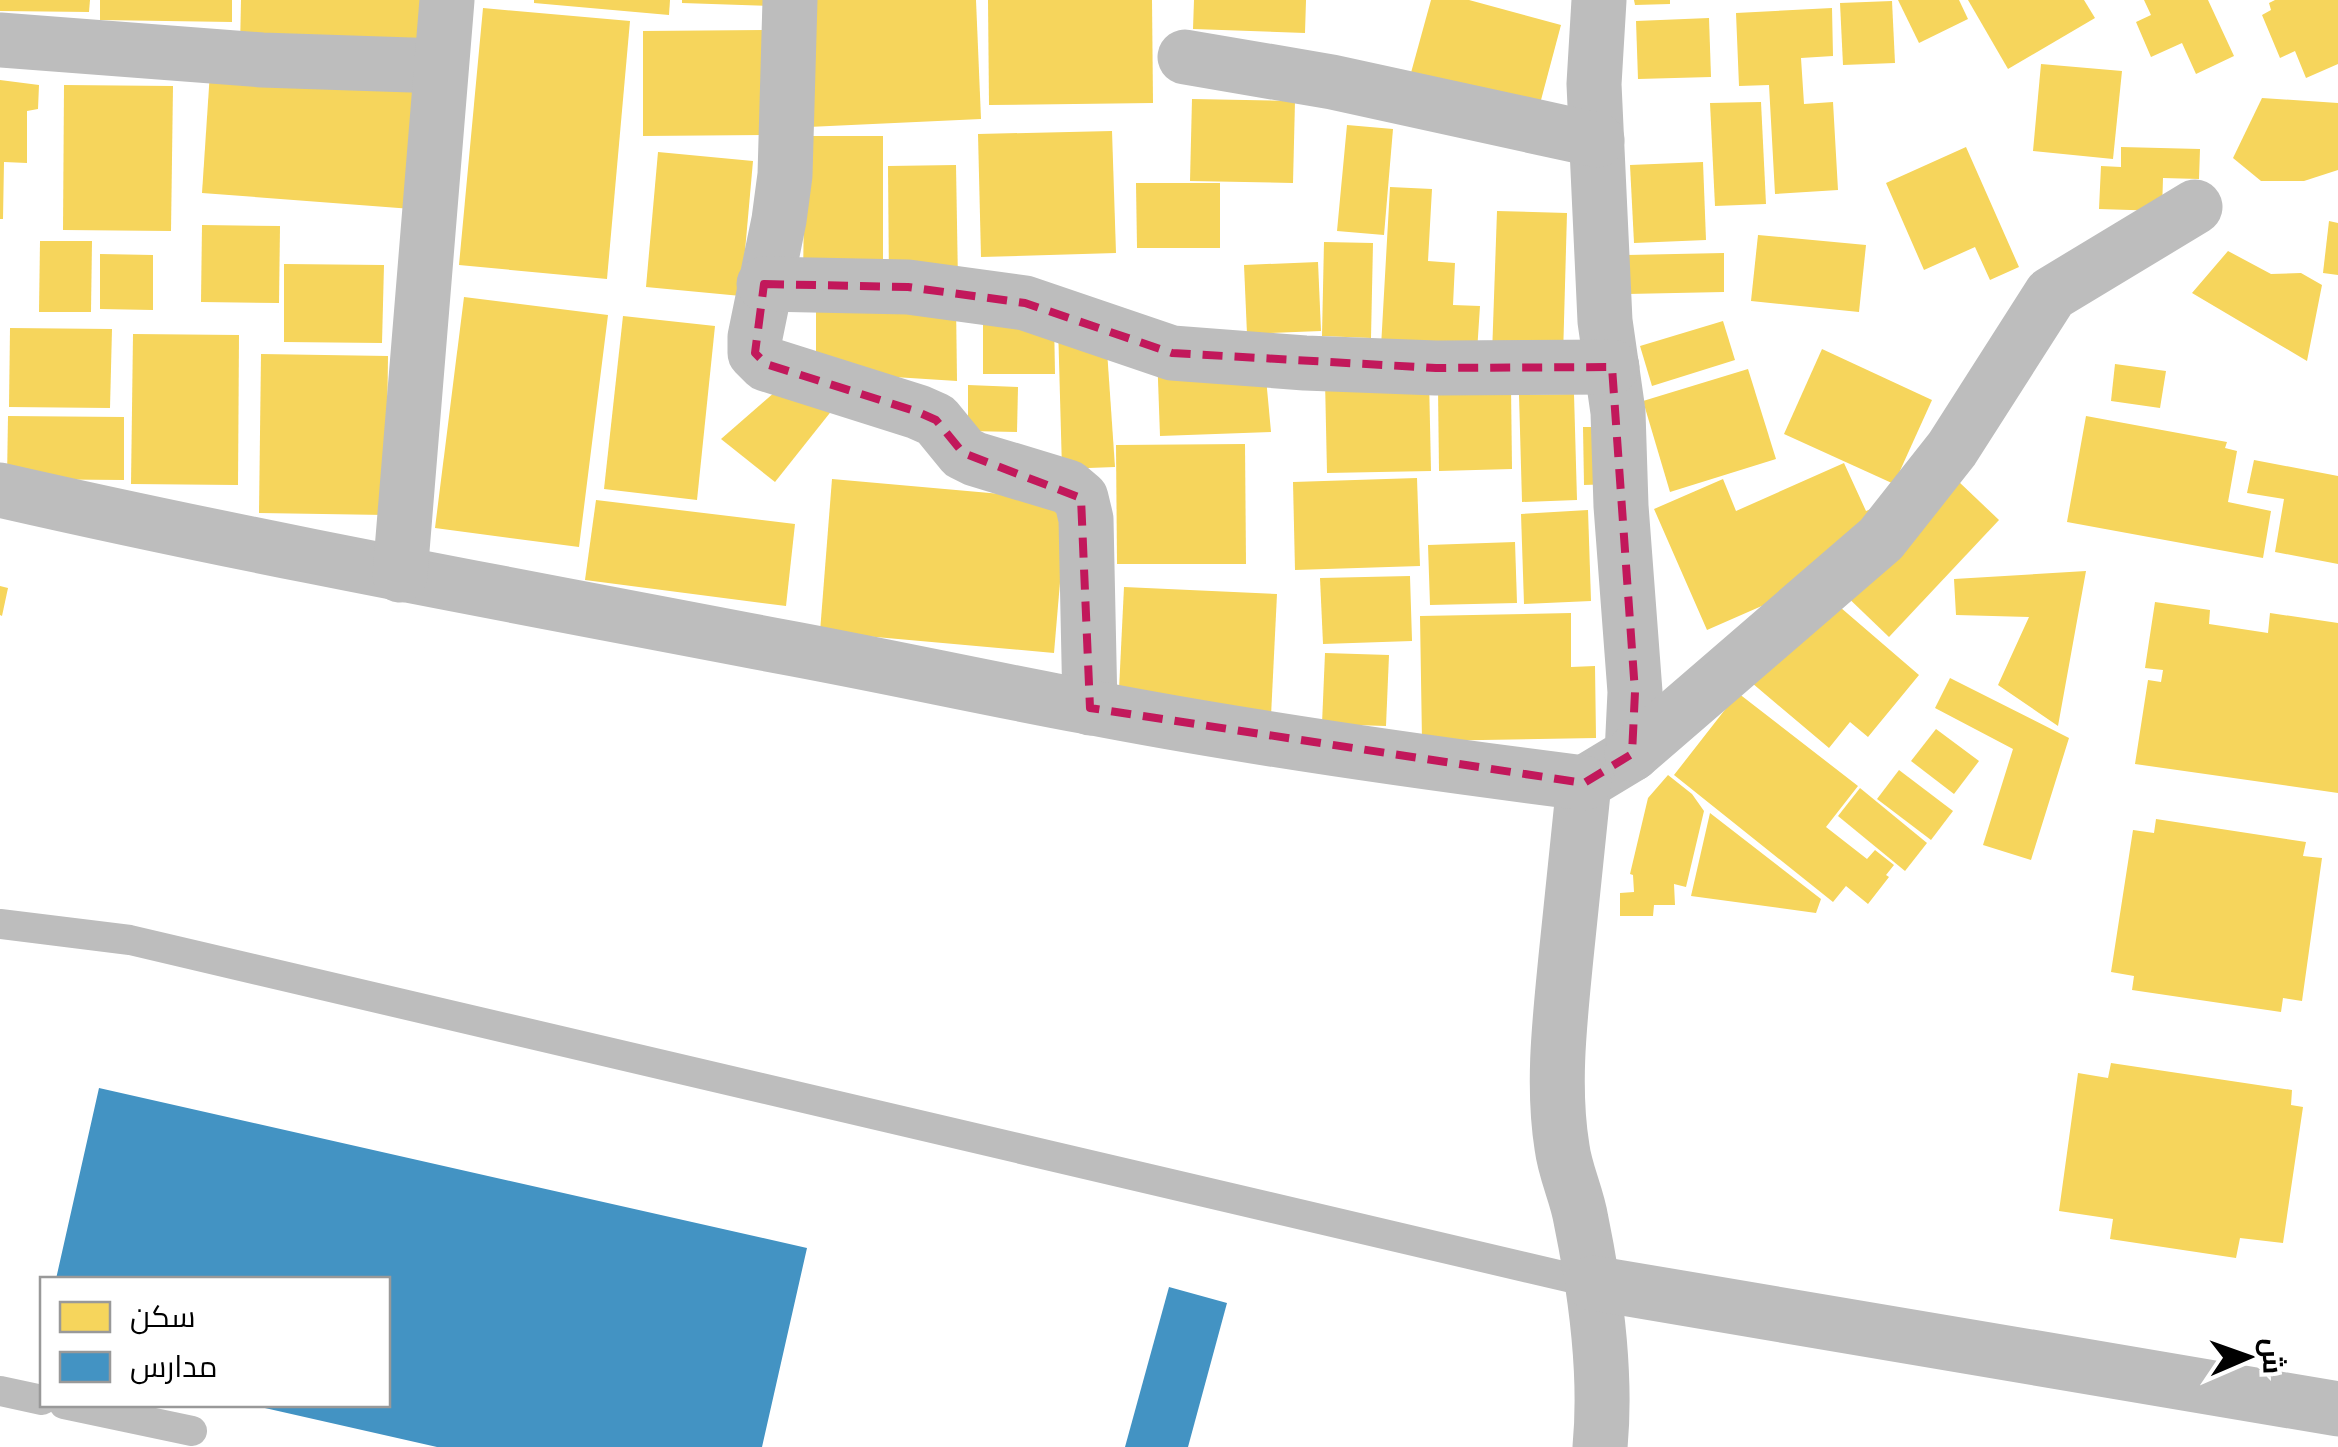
<svg xmlns="http://www.w3.org/2000/svg" width="2338" height="1447" viewBox="0 0 2338 1447" font-family="'IBM Plex Sans',Cairo,sans-serif">
	<style>
		.homes { fill: #f6d55c }
		.schools { fill: #4393c3 }
		.lines { fill: none; stroke-linecap: round; stroke-linejoin: round }
		.service { stroke: #bdbdbd; stroke-width: 30 }
		.minor { stroke: #bdbdbd; stroke-width: 55 }
		.marked { fill: none; stroke: #c2185b; stroke-width: 8; stroke-dasharray: 20 12; stroke-linejoin: round }
	</style>
	<rect width="100%" height="100%" fill="#fff"/>
	<g class="homes">
		<path d="M 0,0 L 90,0 L 89,12 L 0,11 Z"/>
		<path d="M 100,0 L 232,0 L 232,22 L 100,20 Z"/>
		<path d="M 241,0 L 433,0 L 433,51 L 240,48 Z"/>
		<path d="M 534,0 L 670,0 L 669,15 L 534,3 Z"/>
		<path d="M 682,0 L 773,0 L 772,6 L 682,3 Z"/>
		<path d="M 801,0 L 976,0 L 981,119 L 808,127 Z"/>
		<path d="M 988,0 L 1152,0 L 1153,103 L 989,105 Z"/>
		<path d="M 1194,0 L 1306,0 L 1305,33 L 1193,29 Z"/>
		<path d="M 1431,0 L 1469,0 L 1561,25 L 1537,115 L 1409,80 Z"/>
		<path d="M 1634,0 L 1670,0 L 1670,4 L 1635,5 Z"/>
		<path d="M 1898,0 L 1959,0 L 1968,19 L 1919,43 Z"/>
		<path d="M 1968,0 L 2084,0 L 2095,18 L 2008,69 Z"/>
		<path d="M 2144,0 L 2208,0 L 2234,56 L 2196,74 L 2182,43 L 2151,57 L 2136,22 L 2151,15 Z"/>
		<path d="M 2275,0 L 2338,0 L 2338,64 L 2306,78 L 2295,51 L 2280,58 L 2262,15 L 2271,10 L 2269,3 Z"/>
		<path d="M 1892,1 L 1895,63 L 1843,65 L 1840,3 Z"/>
		<path d="M 483,8 L 630,21 L 607,279 L 459,265 Z"/>
		<path d="M 1832,8 L 1833,56 L 1801,58 L 1804,104 L 1833,102 L 1838,190 L 1775,194 L 1769,85 L 1739,86 L 1736,13 Z"/>
		<path d="M 1709,18 L 1711,77 L 1638,79 L 1636,21 Z"/>
		<path d="M 776,30 L 777,135 L 643,136 L 643,31 Z"/>
		<path d="M 2041,64 L 2122,71 L 2113,159 L 2033,151 Z"/>
		<path d="M 210,72 L 421,87 L 412,209 L 202,193 Z"/>
		<path d="M 0,80 L 39,85 L 38,109 L 27,111 L 27,163 L 4,162 L 3,219 L 0,219 Z"/>
		<path d="M 64,85 L 173,86 L 171,231 L 63,230 Z"/>
		<path d="M 2262,98 L 2338,103 L 2338,170 L 2304,181 L 2261,181 L 2233,158 Z"/>
		<path d="M 1192,99 L 1295,101 L 1293,183 L 1190,181 Z"/>
		<path d="M 1761,102 L 1766,204 L 1715,206 L 1710,103 Z"/>
		<path d="M 1347,125 L 1393,129 L 1384,235 L 1337,231 Z"/>
		<path d="M 1112,131 L 1116,253 L 981,257 L 978,134 Z"/>
		<path d="M 805,136 L 883,136 L 883,280 L 803,280 Z"/>
		<path d="M 1966,147 L 2019,267 L 1990,280 L 1975,247 L 1924,270 L 1886,183 Z"/>
		<path d="M 2121,147 L 2200,149 L 2199,179 L 2163,178 L 2162,211 L 2099,209 L 2101,166 L 2121,167 Z"/>
		<path d="M 658,152 L 753,161 L 741,296 L 646,287 Z"/>
		<path d="M 1703,162 L 1706,240 L 1634,243 L 1630,165 Z"/>
		<path d="M 956,165 L 958,282 L 889,284 L 888,166 Z"/>
		<path d="M 1136,183 L 1220,183 L 1220,248 L 1137,248 Z"/>
		<path d="M 1390,187 L 1432,189 L 1428,261 L 1455,263 L 1453,305 L 1480,306 L 1477,352 L 1381,347 Z"/>
		<path d="M 1497,211 L 1567,213 L 1563,357 L 1492,355 Z"/>
		<path d="M 2329,221 L 2338,223 L 2338,275 L 2323,273 Z"/>
		<path d="M 202,225 L 280,226 L 279,303 L 201,302 Z"/>
		<path d="M 1758,235 L 1866,245 L 1859,312 L 1751,301 Z"/>
		<path d="M 40,241 L 92,241 L 91,312 L 39,312 Z"/>
		<path d="M 1324,242 L 1373,243 L 1371,338 L 1322,336 Z"/>
		<path d="M 2228,251 L 2271,274 L 2301,273 L 2322,285 L 2307,361 L 2192,293 Z"/>
		<path d="M 1724,253 L 1724,292 L 1627,294 L 1627,255 Z"/>
		<path d="M 100,254 L 153,255 L 153,310 L 100,309 Z"/>
		<path d="M 1318,262 L 1321,331 L 1247,334 L 1244,265 Z"/>
		<path d="M 284,264 L 384,265 L 382,343 L 284,342 Z"/>
		<path d="M 464,297 L 608,315 L 579,547 L 435,528 Z"/>
		<path d="M 816,302 L 956,302 L 957,381 L 816,372 Z"/>
		<path d="M 623,316 L 715,326 L 697,500 L 604,489 Z"/>
		<path d="M 1054,319 L 1055,374 L 983,374 L 983,320 Z"/>
		<path d="M 1723,321 L 1735,360 L 1652,386 L 1640,346 Z"/>
		<path d="M 1058,325 L 1106,336 L 1115,467 L 1062,469 Z"/>
		<path d="M 10,328 L 112,329 L 110,408 L 9,407 Z"/>
		<path d="M 133,334 L 239,335 L 238,485 L 131,484 Z"/>
		<path d="M 1822,349 L 1932,400 L 1894,484 L 1784,434 Z"/>
		<path d="M 1157,352 L 1265,367 L 1271,432 L 1160,436 Z"/>
		<path d="M 261,354 L 388,356 L 386,515 L 259,513 Z"/>
		<path d="M 2115,364 L 2166,371 L 2160,408 L 2111,401 Z"/>
		<path d="M 1748,369 L 1776,459 L 1670,492 L 1643,401 Z"/>
		<path d="M 1429,378 L 1431,471 L 1327,473 L 1325,380 Z"/>
		<path d="M 783,385 L 833,409 L 775,482 L 721,439 Z"/>
		<path d="M 968,385 L 1018,387 L 1017,432 L 968,431 Z"/>
		<path d="M 1511,386 L 1512,469 L 1439,471 L 1438,388 Z"/>
		<path d="M 1574,394 L 1577,500 L 1522,502 L 1519,395 Z"/>
		<path d="M 8,416 L 124,417 L 124,480 L 7,479 Z"/>
		<path d="M 2086,416 L 2227,442 L 2225,448 L 2237,451 L 2228,502 L 2271,511 L 2263,558 L 2067,522 Z"/>
		<path d="M 1583,427 L 1612,427 L 1613,484 L 1584,485 Z"/>
		<path d="M 1245,444 L 1246,564 L 1117,564 L 1116,445 Z"/>
		<path d="M 2254,460 L 2338,476 L 2338,564 L 2275,552 L 2284,499 L 2247,493 Z"/>
		<path d="M 1844,463 L 1866,511 L 1873,508 L 1839,572 L 1707,630 L 1654,509 L 1723,479 L 1736,511 Z"/>
		<path d="M 1417,478 L 1420,566 L 1295,570 L 1293,482 Z"/>
		<path d="M 832,479 L 1067,500 L 1054,653 L 820,632 Z"/>
		<path d="M 1958,481 L 1999,520 L 1889,637 L 1839,589 Z"/>
		<path d="M 596,500 L 795,524 L 786,606 L 585,580 Z"/>
		<path d="M 1588,510 L 1591,601 L 1524,604 L 1521,514 Z"/>
		<path d="M 1515,542 L 1517,603 L 1430,605 L 1428,545 Z"/>
		<path d="M 2086,571 L 2058,726 L 1998,685 L 2029,617 L 1956,615 L 1954,579 Z"/>
		<path d="M 1410,576 L 1412,641 L 1323,644 L 1320,578 Z"/>
		<path d="M 0,586 L 8,588 L 2,616 L 0,615 Z"/>
		<path d="M 1124,587 L 1277,594 L 1271,716 L 1118,710 Z"/>
		<path d="M 1826,595 L 1919,675 L 1868,737 L 1850,722 L 1829,748 L 1752,683 Z"/>
		<path d="M 2155,602 L 2210,610 L 2209,624 L 2268,633 L 2270,613 L 2338,623 L 2338,793 L 2135,764 L 2148,680 L 2161,682 L 2163,670 L 2145,668 Z"/>
		<path d="M 1571,613 L 1571,667 L 1595,666 L 1596,738 L 1422,741 L 1420,616 Z"/>
		<path d="M 1325,653 L 1389,655 L 1386,726 L 1322,724 Z"/>
		<path d="M 1950,678 L 2069,738 L 2031,860 L 1983,845 L 2013,749 L 1935,708 Z"/>
		<path d="M 1738,693 L 1858,786 L 1826,827 L 1867,859 L 1875,850 L 1894,865 L 1886,875 L 1889,877 L 1868,904 L 1846,886 L 1833,902 L 1674,775 Z"/>
		<path d="M 1936,729 L 1979,761 L 1954,794 L 1911,761 Z"/>
		<path d="M 1899,770 L 1953,811 L 1931,840 L 1877,799 Z"/>
		<path d="M 1668,775 L 1692,794 L 1704,811 L 1686,887 L 1674,884 L 1675,905 L 1654,905 L 1653,916 L 1620,916 L 1620,893 L 1634,892 L 1633,875 L 1630,874 L 1648,798 Z"/>
		<path d="M 1860,788 L 1927,843 L 1905,871 L 1838,816 Z"/>
		<path d="M 1710,813 L 1821,899 L 1816,913 L 1691,896 Z"/>
		<path d="M 2156,819 L 2306,842 L 2303,856 L 2322,858 L 2302,1001 L 2283,998 L 2281,1012 L 2132,990 L 2134,976 L 2111,972 L 2133,830 L 2154,833 Z"/>
		<path d="M 2111,1063 L 2292,1090 L 2291,1105 L 2303,1107 L 2283,1243 L 2240,1238 L 2236,1258 L 2110,1239 L 2113,1219 L 2059,1211 L 2078,1073 L 2108,1078 Z"/>
	</g>
	<g class="schools">
		<path d="M 99,1088 L 807,1248 L 762,1447 L 437,1447 L 256,1406 L 388,1404 L 388,1279 L 56,1279 Z"/>
		<path d="M 1169,1287 L 1227,1303 L 1188,1447 L 1125,1447 Z"/>
	</g>
	<g class="lines">
		<g class="service">
			<path d="M 0,924 L 130,940 L 1593,1283"/>
			<path d="M 0,1391 L 42,1400"/>
			<path d="M 64,1404 L 192,1431"/>
		</g>
		<g class="minor">
			<path d="M 790,0 L 785,175 L 779,220 L 755,337 L 755,353 L 766,364 L 918,412 L 936,420 L 963,453 L 975,459 L 1068,487 L 1081,498 L 1086,519 L 1090,708"/>
			<path d="M 1599,0 L 1594,84 L 1605,321 L 1618,412 L 1621,506 L 1635,692 L 1632,754 L 1584,783 C 1578,841 1572,899 1566,957 C 1560,1019 1552,1085 1562,1147 C 1565,1172 1577,1195 1581,1220 C 1596,1293 1607,1373 1600,1447"/>
			<path d="M 0,40 L 262,60 L 441,66"/>
			<path d="M 1185,57 L 1332,82 L 1597,140"/>
			<path d="M 764,284 L 908,287 L 1025,303 L 1172,353 L 1305,363 L 1436,368 L 1612,367"/>
			<path d="M 0,490 C 258,549 518,596 778,646 C 882,665 985,688 1088,707 C 1253,739 1418,762 1584,783"/>
			<path d="M 400,575 L 447,0"/>
			<path d="M 1632,754 L 1881,539 L 1952,449 L 2051,294 L 2195,207"/>
			<path d="M 1593,1283 L 2338,1409"/>
		</g>
	</g>
	<path class="marked" d="M 764,284 L 908,287 L 1025,303 L 1172,353 L 1436,368 L 1612,367 L 1635,692 L 1632,754 L 1584,783 L 1090,708 L 1081,498 L 963,453 L 936,420 L 918,412 L 766,364 L 755,353 Z"/>
	<rect x="40" y="1277" width="350" height="130" fill="#ffffff" stroke="#999999" stroke-width="2.5"/>
	<rect x="60" y="1302" width="50" height="30" fill="#f6d55c" stroke="#999999" stroke-width="2.5"/>
	<text x="130" y="1327" font-size="30" fill="#000000">سكن</text>
	<rect x="60" y="1352" width="50" height="30" fill="#4393c3" stroke="#999999" stroke-width="2.5"/>
	<text x="130" y="1377" font-size="30" fill="#000000">مدارس</text>
	<g transform="translate(2248 1357) rotate(88)" stroke="#ffffff" stroke-width="8" paint-order="stroke">
	<path d="M0-8L18 38L0 25L-18 38Z" fill="#000000"/>
	<text y="-15" font-size="28" font-weight="bold" text-anchor="middle" fill="#000000">ش</text>
	</g>
</svg>
